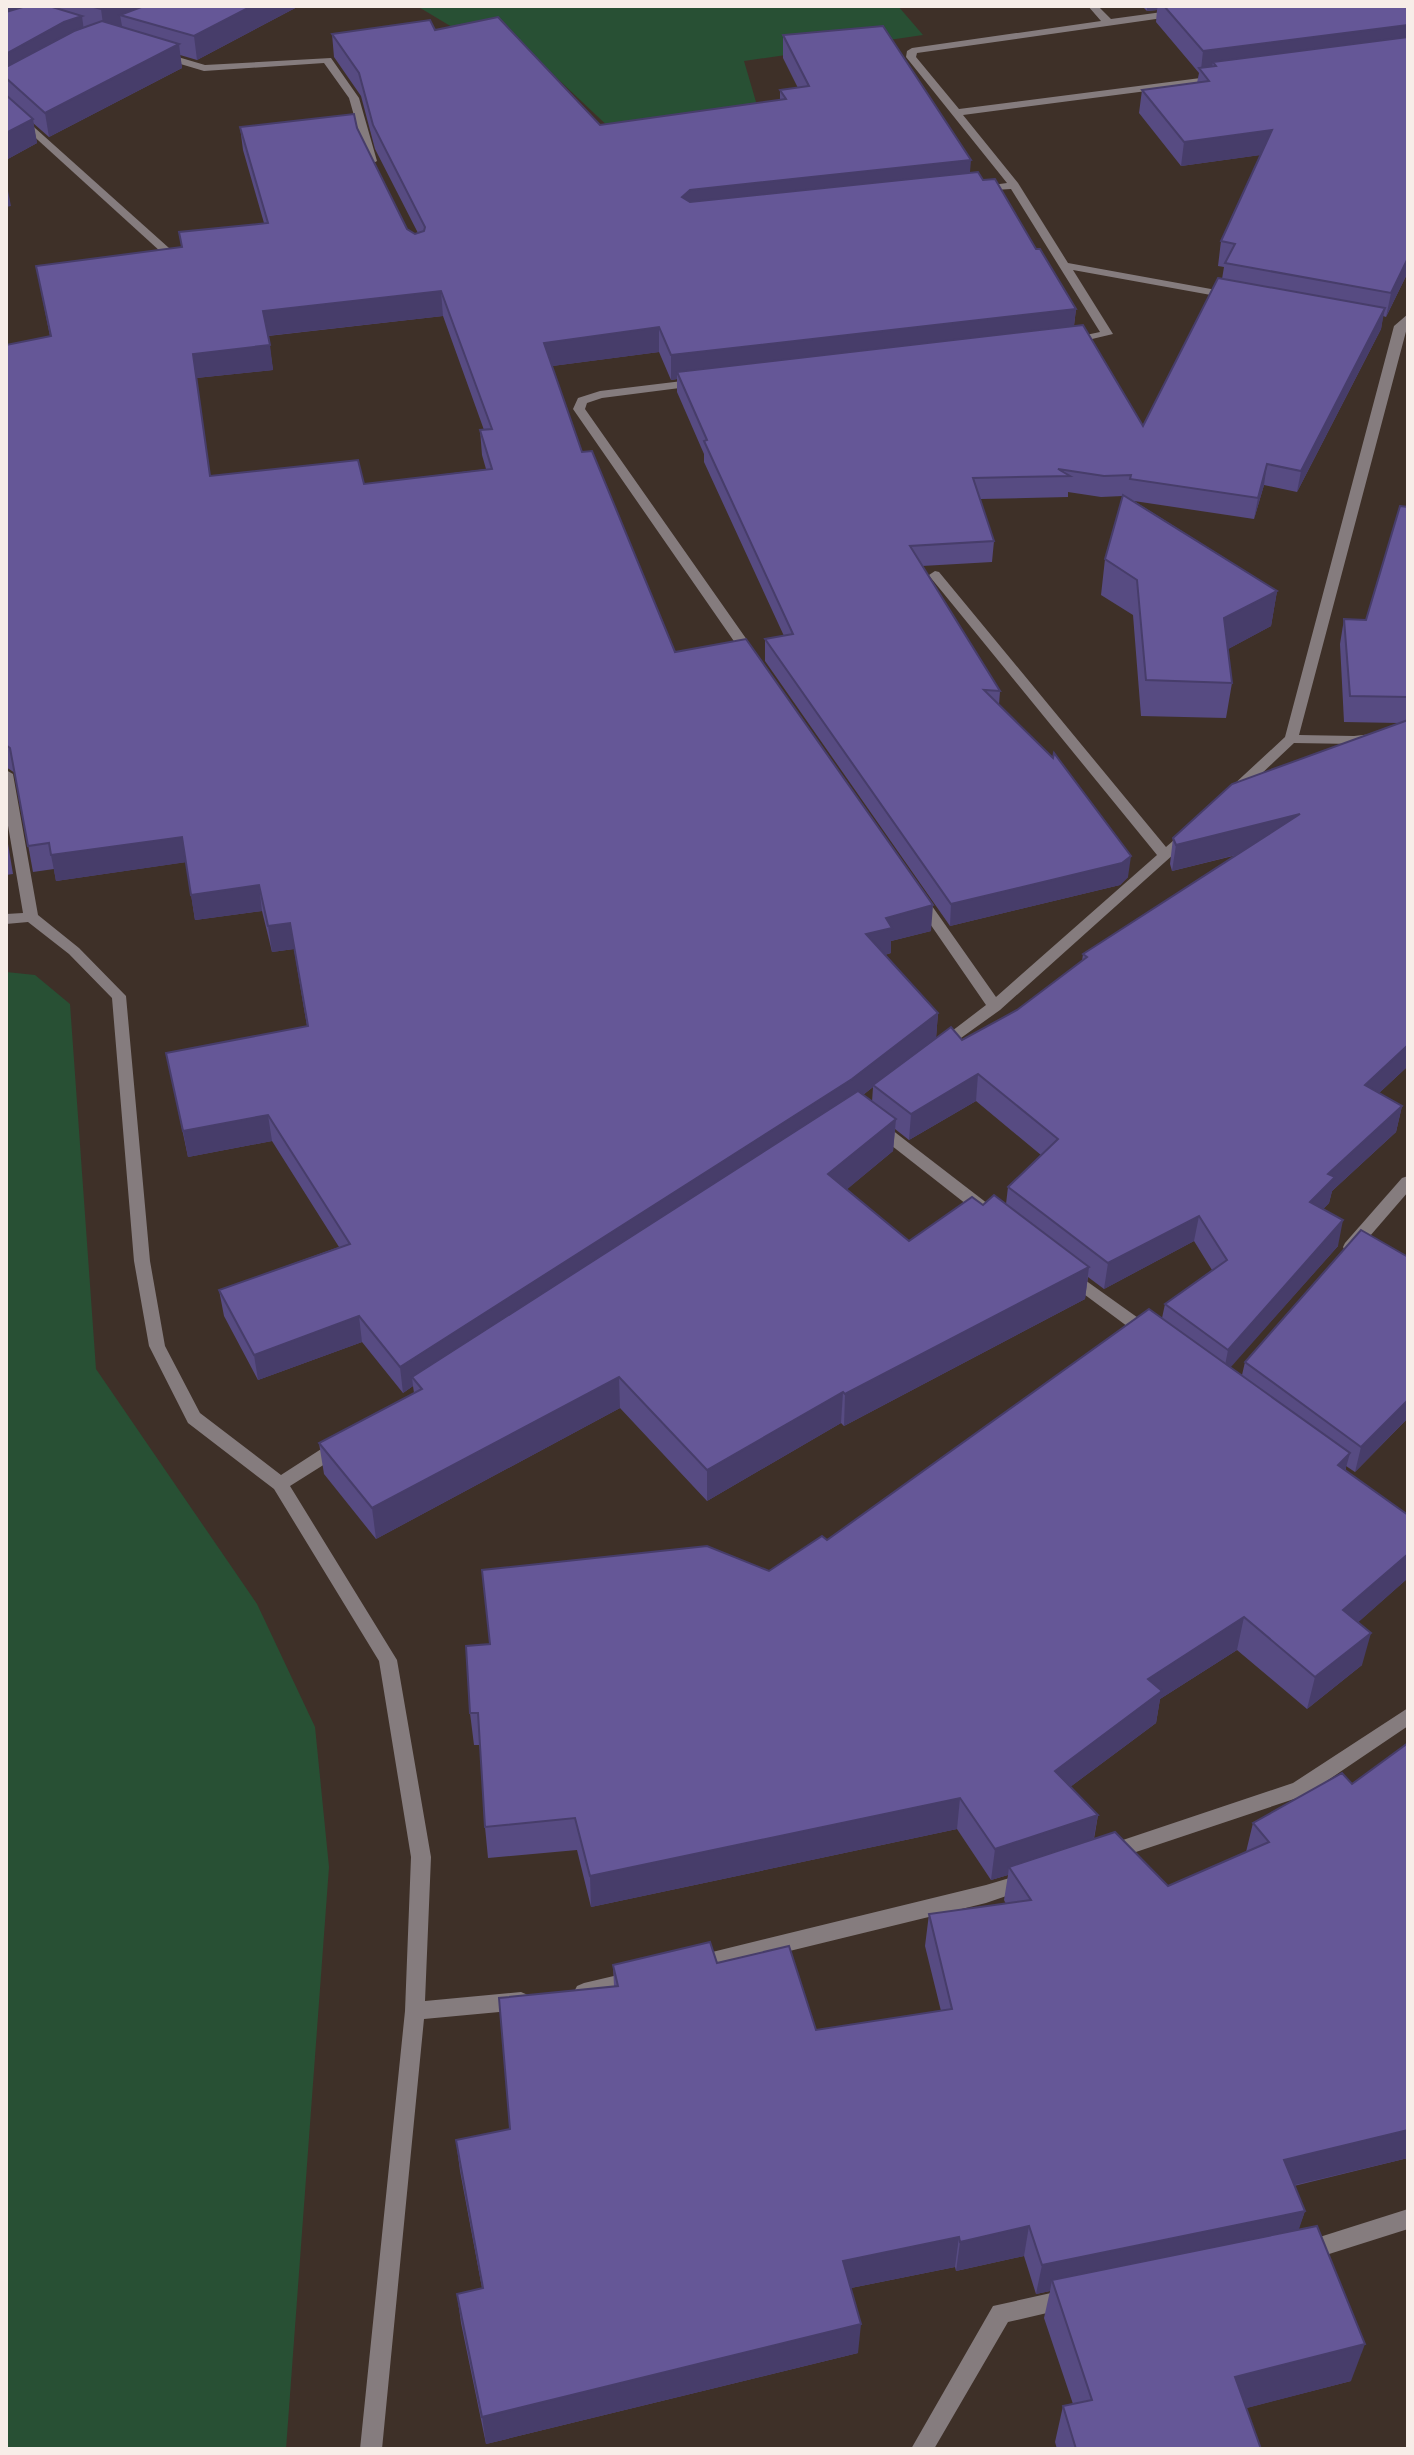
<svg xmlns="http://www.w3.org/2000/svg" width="1414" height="2455" viewBox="0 0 1414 2455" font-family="'Noto Sans',sans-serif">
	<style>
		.green { fill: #285034 }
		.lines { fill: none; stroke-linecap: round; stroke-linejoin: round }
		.street { fill: #857c7e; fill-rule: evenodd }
		.wall { fill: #574b82; fill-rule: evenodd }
		.shaded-wall { fill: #473d6a }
		.building { fill: #655797; stroke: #473d6a; stroke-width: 2; fill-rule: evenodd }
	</style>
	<rect width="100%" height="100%" fill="#3e3028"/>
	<g class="green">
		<path d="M 417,6 L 898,6 L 923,35 L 744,61 L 761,119 L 613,131 L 508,32 L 467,36 Z"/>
		<path d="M 6,972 L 35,975 L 70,1004 L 96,1369 L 257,1604 L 315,1727 L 329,1867 L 286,2449 L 6,2449 Z"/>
	</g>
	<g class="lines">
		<g class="street">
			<path d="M 1088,6 L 1098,6 L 1111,19 L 1177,10 L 1182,13 L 1177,16 L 917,53 L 916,57 L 959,109 L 1216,76 L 1221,79 L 1216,82 L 963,115 L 1018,183 L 1068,263 L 1233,293 L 1239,296 L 1233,299 L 1073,270 L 1113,334 L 1071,344 L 1065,341 L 1067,339 L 1100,332 L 1011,189 L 978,191 L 978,187 L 1007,183 L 906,57 L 907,51 L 912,48 L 1101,21 Z"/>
			<path d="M 161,52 L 205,65 L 331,58 L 359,98 L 377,161 L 372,164 L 367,161 L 349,98 L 324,63 L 204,71 L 157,57 L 157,53 Z"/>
			<path d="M 6,102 L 169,248 L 169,252 L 161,252 L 6,111 Z"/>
			<path d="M 1408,314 L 1408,324 L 1299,735 L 1354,736 L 1408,730 L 1408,738 L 1354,744 L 1294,743 L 1241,793 L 1231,793 L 1229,790 L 1231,787 L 1285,737 L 1394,326 Z"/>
			<path d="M 699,379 L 703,381 L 703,385 L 602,398 L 587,403 L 585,409 L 759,657 L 752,661 L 747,660 L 573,409 L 578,398 L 600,391 Z"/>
			<path d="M 935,571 L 939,572 L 1166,847 L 1182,833 L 1192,833 L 1194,836 L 1000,1010 L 940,1053 L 932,1048 L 935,1044 L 986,1005 L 915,902 L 913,899 L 915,896 L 925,896 L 996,997 L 1157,855 L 931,578 L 929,575 Z"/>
			<path d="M 6,770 L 13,774 L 38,915 L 79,948 L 126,996 L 150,1261 L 165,1346 L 200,1413 L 281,1475 L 332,1442 L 344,1442 L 347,1447 L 344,1452 L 290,1486 L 397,1660 L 431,1857 L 425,2001 L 521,1992 L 528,1995 L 531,2001 L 528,2007 L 521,2010 L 424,2019 L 382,2449 L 360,2449 L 405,2011 L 411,1857 L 379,1661 L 274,1489 L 188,1423 L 149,1346 L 134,1261 L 112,998 L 69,954 L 28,922 L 6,924 L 6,914 L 23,913 L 6,814 Z"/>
			<path d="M 878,1122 L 883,1123 L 992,1207 L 994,1211 L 992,1215 L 980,1215 L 873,1131 L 870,1127 L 873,1123 Z"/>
			<path d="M 1408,1176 L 1408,1192 L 1357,1251 L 1345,1251 L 1343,1247 L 1345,1243 L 1402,1178 Z"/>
			<path d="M 1071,1270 L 1155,1330 L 1157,1334 L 1155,1338 L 1143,1338 L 1065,1280 L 1063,1276 L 1065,1272 Z"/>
			<path d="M 1408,1708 L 1408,1726 L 1306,1795 L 1109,1861 L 1102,1859 L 1099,1853 L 1102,1847 L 1293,1783 Z"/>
			<path d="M 1026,1873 L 1033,1875 L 1036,1881 L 1033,1887 L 986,1903 L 696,1974 L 689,1971 L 686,1965 L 689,1959 L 696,1956 L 986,1885 Z"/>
			<path d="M 635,1971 L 642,1974 L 645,1980 L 642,1986 L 635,1989 L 584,2001 L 577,1998 L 574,1992 L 577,1986 L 584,1983 Z"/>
			<path d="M 1408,2209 L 1408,2229 L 1307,2261 L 1300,2258 L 1296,2251 L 1300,2244 L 1307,2241 Z"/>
			<path d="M 1069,2289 L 1077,2292 L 1080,2299 L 1077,2306 L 1008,2322 L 934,2449 L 911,2449 L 993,2306 Z"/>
		</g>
	</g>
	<g class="wall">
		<path d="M 6,6 L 299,6 L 197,60 L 180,55 L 182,68 L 49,137 L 33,123 L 37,143 L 6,160 Z"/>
		<path d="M 1142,6 L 1408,6 L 1408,272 L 1386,317 L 1383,316 L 1381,329 L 1297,492 L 1264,485 L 1254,519 L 1134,501 L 1277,591 L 1271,626 L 1228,649 L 1232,683 L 1226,718 L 1141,716 L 1133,615 L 1101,595 L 1105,559 L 1123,496 L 1101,497 L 1068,492 L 1068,497 L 980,499 L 994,541 L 992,562 L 922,566 L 1000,691 L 999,705 L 1128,877 L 1120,885 L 950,926 L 765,661 L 765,639 L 784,636 L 704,462 L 704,454 L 677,392 L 677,379 L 671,380 L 659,352 L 552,366 L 582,452 L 675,652 L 931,931 L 891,941 L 891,953 L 885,955 L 938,1013 L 936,1038 L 962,1040 L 1017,1010 L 1082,961 L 1083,954 L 1237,855 L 1172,871 L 1170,864 L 1173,838 L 1399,723 L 1344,722 L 1340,644 L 1344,619 L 1366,620 L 1408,507 L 1408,1066 L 1379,1093 L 1402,1106 L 1396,1132 L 1332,1191 L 1329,1203 L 1323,1209 L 1338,1246 L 1230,1367 L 1242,1375 L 1245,1362 L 1408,1257 L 1408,1418 L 1355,1472 L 1346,1466 L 1346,1470 L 1408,1578 L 1358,1622 L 1362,1665 L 1307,1709 L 1237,1650 L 1160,1699 L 1156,1723 L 1070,1787 L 1098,1815 L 1094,1839 L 1168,1886 L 1246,1852 L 1253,1823 L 1352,1784 L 1408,1743 L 1408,2158 L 1294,2186 L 1305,2211 L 1298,2230 L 1351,2381 L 1246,2408 L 1261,2449 L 1057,2449 L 1055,2442 L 1063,2406 L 1073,2404 L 1044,2318 L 1050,2291 L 1036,2294 L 1024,2256 L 956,2271 L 955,2267 L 851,2288 L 858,2353 L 486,2444 L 461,2323 L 457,2294 L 482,2288 L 460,2171 L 456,2140 L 510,2129 L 614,1986 L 613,1965 L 717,1963 L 816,2030 L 941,2011 L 925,1946 L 929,1914 L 1006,1904 L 1004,1900 L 1008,1875 L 991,1880 L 957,1829 L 591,1907 L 577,1850 L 488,1858 L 485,1827 L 480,1745 L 474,1745 L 470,1713 L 490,1644 L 769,1571 L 827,1540 L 1162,1318 L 1165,1304 L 1212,1270 L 1194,1241 L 1104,1289 L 1088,1277 L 1085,1299 L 844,1426 L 841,1423 L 707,1501 L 620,1408 L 376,1539 L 324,1474 L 319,1443 L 414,1393 L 413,1386 L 403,1393 L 362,1342 L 258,1380 L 224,1316 L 219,1290 L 339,1247 L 272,1141 L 188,1157 L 166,1053 L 307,1026 L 294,949 L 272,952 L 262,911 L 195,920 L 186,862 L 56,881 L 54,869 L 33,872 L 15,773 L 6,767 L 6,345 L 50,336 L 36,266 L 181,247 L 264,223 L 243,150 L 240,127 L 357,128 L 407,229 L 415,234 L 418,233 L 375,149 L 361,96 L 334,57 L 332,34 L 435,30 L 600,125 L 780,100 L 780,90 L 798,88 L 783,58 L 783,35 L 970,173 L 1036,249 L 1076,309 L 1074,326 L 1143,426 L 1222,279 L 1224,267 L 1218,266 L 1221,241 L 1260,155 L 1181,166 L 1139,113 L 1142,90 L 1197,83 L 1199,73 L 1156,22 L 1157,10 L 1147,11 ZM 443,316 L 484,430 L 480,430 L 482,455 L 486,469 L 364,484 L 210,476 L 196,378 L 273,370 L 268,336 ZM 873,1087 L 872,1102 L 863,1095 ZM 976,1101 L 1041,1155 L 1008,1187 L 1006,1204 L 983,1205 L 909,1241 L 847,1189 L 893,1151 L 895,1129 L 909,1140 Z"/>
		<path d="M 6,832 L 13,874 L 6,875 Z"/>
	</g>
	<g class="shaded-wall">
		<path d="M 6,6 L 43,6 L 6,26 Z"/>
		<path d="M 109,6 L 179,6 L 120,15 L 122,26 L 104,32 L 101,9 Z"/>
		<path d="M 252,6 L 299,6 L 197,60 L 194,36 Z"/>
		<path d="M 1147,6 L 1158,6 L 1157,10 L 1147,11 Z"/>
		<path d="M 82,16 L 85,39 L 6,78 L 6,54 L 64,22 Z"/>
		<path d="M 1408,25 L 1408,48 L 1213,62 L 1211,73 L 1201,70 L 1203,51 Z"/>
		<path d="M 179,44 L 182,68 L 49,137 L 45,113 Z"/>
		<path d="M 33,119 L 37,143 L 6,160 L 6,133 Z"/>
		<path d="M 1272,130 L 1268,154 L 1181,166 L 1184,142 Z"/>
		<path d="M 971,160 L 969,184 L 690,214 L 682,197 L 690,190 Z"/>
		<path d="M 6,181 L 11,206 L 6,207 Z"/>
		<path d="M 1408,258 L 1408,272 L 1386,317 L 1391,293 Z"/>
		<path d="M 441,291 L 443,316 L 266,336 L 263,311 Z"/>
		<path d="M 1385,308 L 1381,329 L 1297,492 L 1301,471 Z"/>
		<path d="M 1076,309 L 1073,333 L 677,372 L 677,379 L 671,380 L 671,355 Z"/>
		<path d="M 659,327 L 659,352 L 545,367 L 544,343 Z"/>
		<path d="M 270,345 L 273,370 L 196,378 L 193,354 Z"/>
		<path d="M 1267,464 L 1264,485 L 1254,519 L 1258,498 Z"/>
		<path d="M 1277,591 L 1271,626 L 1219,654 L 1224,618 Z"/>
		<path d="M 1300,814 L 1295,840 L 1172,871 L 1176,845 Z"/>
		<path d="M 182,837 L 187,862 L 56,881 L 51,855 Z"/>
		<path d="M 1131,856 L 1128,877 L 1120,885 L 950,926 L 951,904 Z"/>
		<path d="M 259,885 L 262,911 L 195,920 L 191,895 Z"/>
		<path d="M 933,905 L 931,931 L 891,941 L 891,953 L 865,960 L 866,934 L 886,918 Z"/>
		<path d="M 290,923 L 294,949 L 272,952 L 268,926 Z"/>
		<path d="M 938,1013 L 936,1039 L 873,1085 L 873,1087 L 850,1105 L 412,1377 L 413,1386 L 403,1393 L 400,1367 Z"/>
		<path d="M 1408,1045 L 1408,1066 L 1360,1111 L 1365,1085 Z"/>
		<path d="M 978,1074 L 976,1101 L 909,1140 L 911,1114 Z"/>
		<path d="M 1402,1106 L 1396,1132 L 1332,1191 L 1329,1203 L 1305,1228 L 1310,1202 L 1328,1174 Z"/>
		<path d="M 268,1115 L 272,1141 L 188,1157 L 183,1131 Z"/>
		<path d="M 896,1119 L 893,1151 L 827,1206 L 828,1174 Z"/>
		<path d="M 1199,1216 L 1194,1241 L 1104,1289 L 1108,1263 Z"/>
		<path d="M 1343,1220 L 1338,1246 L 1223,1376 L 1228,1350 Z"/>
		<path d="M 1089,1267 L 1085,1299 L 844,1426 L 845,1394 Z"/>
		<path d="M 359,1316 L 362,1342 L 258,1380 L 254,1355 Z"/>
		<path d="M 619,1377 L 620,1408 L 376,1539 L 372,1508 Z"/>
		<path d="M 843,1392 L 841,1423 L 707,1501 L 707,1470 Z"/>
		<path d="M 1408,1400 L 1408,1418 L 1355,1472 L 1361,1447 Z"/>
		<path d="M 1350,1453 L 1341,1486 L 1338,1465 Z"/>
		<path d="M 1408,1554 L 1408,1578 L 1335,1643 L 1343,1610 Z"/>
		<path d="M 1244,1617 L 1237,1650 L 1160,1699 L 1156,1723 L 1050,1802 L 1055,1771 L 1148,1679 Z"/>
		<path d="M 1371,1633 L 1362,1665 L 1307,1709 L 1315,1677 Z"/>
		<path d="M 960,1798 L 957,1829 L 591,1907 L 590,1876 Z"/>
		<path d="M 1098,1815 L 1092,1847 L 1009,1867 L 1008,1875 L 991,1880 L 995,1849 Z"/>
		<path d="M 1408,2130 L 1408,2158 L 1274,2190 L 1284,2160 Z"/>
		<path d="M 1305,2211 L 1295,2241 L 1052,2280 L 1050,2291 L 1036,2294 L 1042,2265 Z"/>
		<path d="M 1029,2226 L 1024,2256 L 956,2271 L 960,2242 Z"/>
		<path d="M 959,2237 L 955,2267 L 841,2290 L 843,2261 Z"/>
		<path d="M 861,2324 L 858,2353 L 486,2444 L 482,2417 Z"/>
		<path d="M 1365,2344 L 1351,2381 L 1224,2414 L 1235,2377 Z"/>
	</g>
	<g class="building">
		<path d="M 26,6 L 49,6 L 82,16 L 64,22 L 6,54 L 6,12 Z"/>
		<path d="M 90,6 L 109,6 L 101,9 Z"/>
		<path d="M 144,6 L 252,6 L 194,36 L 120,15 Z"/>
		<path d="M 1164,6 L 1408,6 L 1408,25 L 1203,51 Z"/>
		<path d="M 498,17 L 600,125 L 786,99 L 780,90 L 809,86 L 783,35 L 883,26 L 971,160 L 690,190 L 682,197 L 690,202 L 978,172 L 983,180 L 995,179 L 1036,249 L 1040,249 L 1076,309 L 671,355 L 659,327 L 544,343 L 582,452 L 592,451 L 675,652 L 746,639 L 933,905 L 886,918 L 892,928 L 866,934 L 938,1013 L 852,1079 L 400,1367 L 359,1316 L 254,1355 L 219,1290 L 350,1244 L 268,1115 L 183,1131 L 166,1053 L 308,1026 L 290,923 L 268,926 L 259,885 L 191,895 L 182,837 L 51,855 L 49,843 L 28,846 L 10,748 L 6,745 L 6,345 L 51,336 L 36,266 L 182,247 L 179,232 L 268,223 L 240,127 L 354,114 L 357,128 L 407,229 L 415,234 L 424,231 L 425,227 L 373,125 L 359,73 L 332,34 L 430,20 L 435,30 ZM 441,291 L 492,429 L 480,430 L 492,469 L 364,484 L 358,460 L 210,476 L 193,354 L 270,345 L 263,311 Z"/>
		<path d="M 102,21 L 179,44 L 45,113 L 6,78 L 6,67 L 74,31 Z"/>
		<path d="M 1408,37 L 1408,258 L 1391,293 L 1225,263 L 1235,244 L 1221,241 L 1272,130 L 1184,142 L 1142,90 L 1209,81 L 1199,68 L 1216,66 L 1213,62 Z"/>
		<path d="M 6,95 L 33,119 L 6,133 Z"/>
		<path d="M 1218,278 L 1385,308 L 1301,471 L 1267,464 L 1258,498 L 1130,479 L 1131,475 L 1104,476 L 1058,469 L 1070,476 L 973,478 L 994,541 L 910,546 L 1000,691 L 984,690 L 1053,758 L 1054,753 L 1131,856 L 1122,863 L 951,904 L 765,639 L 793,634 L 704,441 L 707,440 L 677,372 L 1083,325 L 1143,426 Z"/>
		<path d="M 1123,495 L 1277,591 L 1224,618 L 1232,683 L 1146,680 L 1137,580 L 1105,559 Z"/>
		<path d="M 1400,506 L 1408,507 L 1408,697 L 1350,696 L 1344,619 L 1366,620 Z"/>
		<path d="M 1408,720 L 1408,1045 L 1365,1085 L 1402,1106 L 1328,1174 L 1335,1177 L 1310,1202 L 1343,1220 L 1228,1350 L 1165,1304 L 1227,1260 L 1199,1216 L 1108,1263 L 1008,1187 L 1058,1139 L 978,1074 L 911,1114 L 873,1085 L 951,1027 L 962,1040 L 1017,1010 L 1087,957 L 1083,954 L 1300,814 L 1176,845 L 1173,838 L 1232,784 Z"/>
		<path d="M 858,1091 L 896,1119 L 828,1174 L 909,1241 L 972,1197 L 983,1205 L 994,1195 L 1089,1267 L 845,1394 L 843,1392 L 707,1470 L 619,1377 L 372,1508 L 319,1443 L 422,1389 L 412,1377 Z"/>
		<path d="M 1361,1230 L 1408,1257 L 1408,1400 L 1361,1447 L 1245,1362 Z"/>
		<path d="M 1149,1309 L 1350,1453 L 1338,1465 L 1408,1515 L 1408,1554 L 1343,1610 L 1371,1633 L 1315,1677 L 1244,1617 L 1148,1679 L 1162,1691 L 1055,1771 L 1098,1815 L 995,1849 L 960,1798 L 590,1876 L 575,1818 L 485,1827 L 478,1713 L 470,1713 L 466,1646 L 490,1644 L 482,1570 L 707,1546 L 769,1571 L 822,1536 L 827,1540 Z"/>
		<path d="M 1408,1743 L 1408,2130 L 1284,2160 L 1305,2211 L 1042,2265 L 1029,2226 L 960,2242 L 959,2237 L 843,2261 L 861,2324 L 482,2417 L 457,2294 L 483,2288 L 456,2140 L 510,2129 L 499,1998 L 618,1986 L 613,1965 L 710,1942 L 717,1963 L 789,1946 L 816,2030 L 952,2009 L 929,1914 L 1031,1900 L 1009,1867 L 1115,1832 L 1168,1886 L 1269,1842 L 1253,1823 L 1342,1773 L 1352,1784 Z"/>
		<path d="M 1317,2226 L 1365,2344 L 1235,2377 L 1261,2449 L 1076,2449 L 1063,2406 L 1092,2400 L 1052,2280 Z"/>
	</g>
	<rect width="1414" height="2455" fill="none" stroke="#f7ede8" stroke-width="16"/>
</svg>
